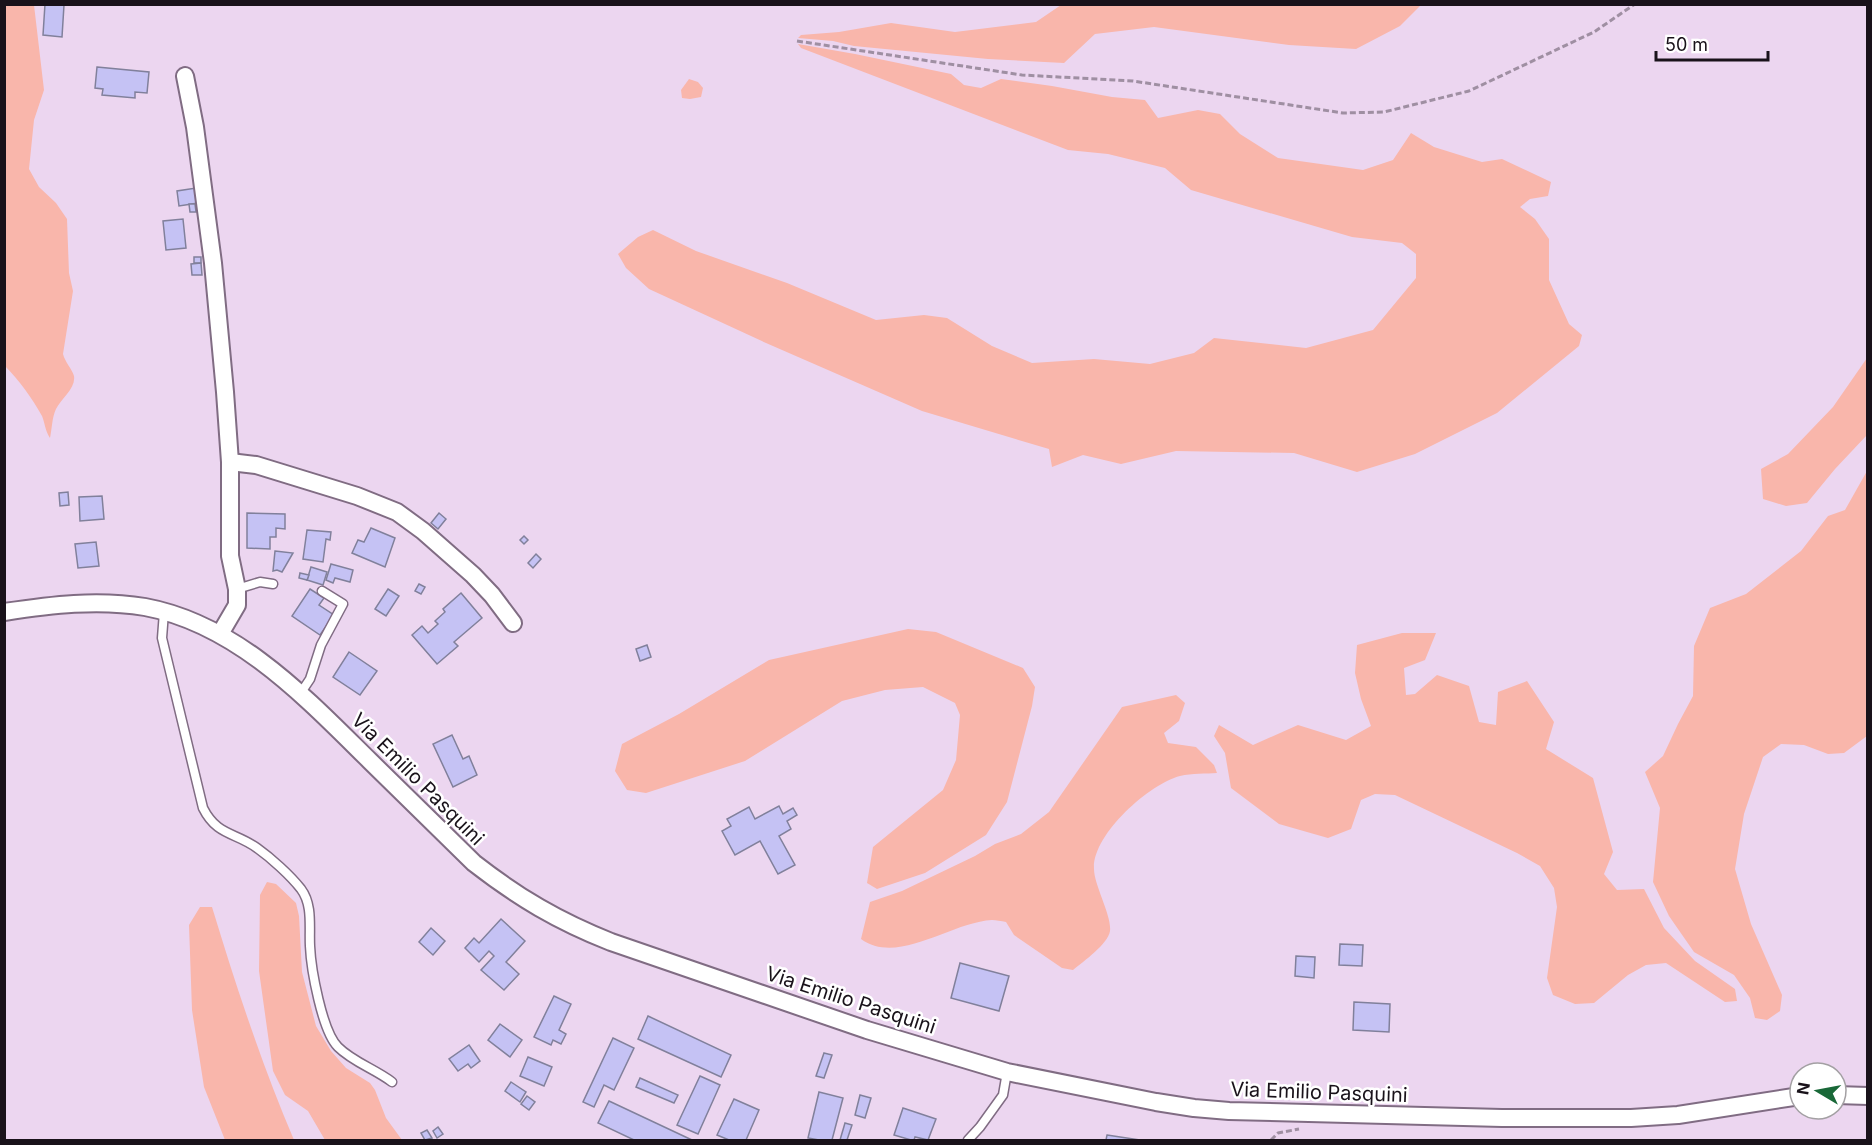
<svg xmlns="http://www.w3.org/2000/svg" width="1872" height="1145" viewBox="0 0 1872 1145" font-family="Inter,sans-serif">
	<style>
		.green { fill: #f9b6ab }
		.building { fill: #c5c2f4; stroke: #81809b; stroke-width: 1.5 }
		.lines { fill: none; stroke-linecap: round; stroke-linejoin: round }
		.lane-casing { stroke: #806c83; stroke-width: 11 }
		.street-casing { stroke: #806c83; stroke-width: 20 }
		.path { stroke: #9f8fa2; stroke-width: 3; stroke-dasharray: 6 3; stroke-linecap: butt }
		.lane { stroke: #fff; stroke-width: 8 }
		.street { stroke: #fff; stroke-width: 16 }
		.labels { text-anchor: middle; dominant-baseline: central; stroke-width: 5; stroke-linejoin: round; paint-order: stroke }
		.street-label { font-size: 20px; fill: #19121a; stroke: #fff }
	</style>
	<rect width="100%" height="100%" fill="#ecd6f0"/>
	<g class="green">
		<path d="M 4,5 L 34,5 L 44,90 L 34,120 L 29,169 L 39,187 L 56,203 L 67,219 L 69,273 L 73,291 L 63,354 C 65,362 72,369 74,376 C 76,388 61,399 56,409 C 52,417 52,429 50,438 C 45,431 45,423 42,416 C 32,398 19,380 5,366 Z"/>
		<path d="M 1061,5 L 1061,4 L 1421,5 L 1400,26 L 1356,49 L 1289,45 L 1154,27 L 1095,34 L 1064,63 L 988,59 L 854,46 L 833,41 L 798,38 L 801,35 L 839,32 L 891,23 L 955,32 L 1036,22 Z"/>
		<path d="M 798,44 L 855,54 L 951,74 L 964,85 L 981,88 L 1001,79 L 1052,86 L 1112,97 L 1145,100 L 1158,118 L 1198,110 L 1220,114 L 1240,134 L 1278,158 L 1363,170 L 1393,160 L 1411,133 L 1434,147 L 1482,162 L 1502,159 L 1551,182 L 1548,196 L 1530,199 L 1520,207 L 1535,219 L 1549,239 L 1549,280 L 1569,324 L 1582,335 L 1579,346 L 1497,413 L 1415,454 L 1357,472 L 1294,453 L 1176,451 L 1121,464 L 1083,455 L 1052,467 L 1049,449 L 922,411 L 766,343 L 649,289 L 626,268 L 618,254 L 638,237 L 653,230 L 696,251 L 787,283 L 876,320 L 924,315 L 947,318 L 992,346 L 1032,363 L 1094,359 L 1150,364 L 1194,353 L 1214,338 L 1306,348 L 1373,330 L 1416,278 L 1416,254 L 1402,243 L 1352,237 L 1191,190 L 1165,168 L 1108,154 L 1068,150 L 801,48 Z"/>
		<path d="M 689,79 L 698,82 L 703,88 L 701,97 L 690,99 L 682,98 L 681,90 Z"/>
		<path d="M 1867,358 L 1867,435 L 1835,469 L 1807,503 L 1786,506 L 1763,499 L 1761,469 L 1788,454 L 1833,407 Z"/>
		<path d="M 1867,471 L 1867,736 L 1844,753 L 1828,754 L 1804,745 L 1781,744 L 1763,757 L 1744,814 L 1735,869 L 1751,924 L 1782,995 L 1780,1011 L 1767,1020 L 1755,1018 L 1750,998 L 1734,975 L 1694,952 L 1669,916 L 1653,882 L 1660,808 L 1645,772 L 1663,756 L 1678,724 L 1693,696 L 1694,646 L 1710,608 L 1746,594 L 1801,551 L 1828,516 L 1845,510 Z"/>
		<path d="M 908,629 L 936,632 L 1023,668 L 1035,687 L 1032,706 L 1007,802 L 986,835 L 925,873 L 877,889 L 867,883 L 873,847 L 943,790 L 956,760 L 960,715 L 955,703 L 923,687 L 885,690 L 842,701 L 745,761 L 646,793 L 627,790 L 615,771 L 622,744 L 679,714 L 769,660 Z"/>
		<path d="M 1402,633 L 1436,633 L 1425,660 L 1404,668 L 1406,695 L 1415,694 L 1437,675 L 1469,686 L 1479,722 L 1496,725 L 1498,692 L 1527,681 L 1554,722 L 1546,749 L 1593,778 L 1613,852 L 1604,874 L 1617,890 L 1644,889 L 1664,928 L 1695,961 L 1735,989 L 1737,1001 L 1725,1002 L 1666,963 L 1646,965 L 1628,975 L 1594,1003 L 1575,1004 L 1553,995 L 1547,978 L 1557,907 L 1554,888 L 1540,866 L 1517,853 L 1395,795 L 1375,794 L 1361,800 L 1351,829 L 1328,838 L 1279,824 L 1231,788 L 1225,753 L 1214,736 L 1219,725 L 1253,745 L 1298,725 L 1346,740 L 1371,726 L 1361,699 L 1355,673 L 1357,645 Z"/>
		<path d="M 1176,695 L 1185,703 L 1179,721 L 1164,733 L 1168,743 L 1196,747 L 1214,765 L 1217,773 C 1206,774 1192,773 1180,776 C 1149,784 1092,835 1094,869 C 1094,885 1112,916 1110,931 C 1108,944 1084,961 1073,970 L 1062,968 L 1014,935 L 1006,922 C 1001,921 996,920 992,920 C 951,922 898,966 861,939 L 870,902 L 902,891 L 975,856 L 995,844 L 1021,834 L 1049,812 L 1122,707 Z"/>
		<path d="M 267,882 L 276,884 L 296,903 L 299,916 L 302,972 L 316,1026 L 331,1051 L 346,1068 L 370,1083 L 375,1090 L 386,1118 L 402,1140 L 325,1140 L 308,1111 L 285,1095 L 273,1071 L 259,971 L 260,895 Z"/>
		<path d="M 200,907 L 212,907 C 236,986 262,1065 294,1140 L 225,1140 L 204,1087 L 192,1010 L 189,925 Z"/>
	</g>
	<g class="building">
		<path d="M 45,4 L 64,5 L 62,37 L 43,35 Z"/>
		<path d="M 97,67 L 149,72 L 147,93 L 135,92 L 135,98 L 102,95 L 103,89 L 95,88 Z"/>
		<path d="M 196,188 L 198,203 L 179,206 L 177,191 Z"/>
		<path d="M 189,204 L 195,204 L 196,212 L 190,212 Z"/>
		<path d="M 183,219 L 186,248 L 166,250 L 163,221 Z"/>
		<rect x="194" y="257" width="7" height="6"/>
		<path d="M 201,263 L 202,275 L 192,275 L 191,264 Z"/>
		<path d="M 68,492 L 69,505 L 60,506 L 59,493 Z"/>
		<path d="M 102,496 L 104,519 L 80,521 L 79,497 Z"/>
		<path d="M 247,513 L 285,514 L 285,529 L 276,528 L 276,537 L 270,537 L 270,549 L 247,548 Z"/>
		<path d="M 439,513 L 446,519 L 438,529 L 431,523 Z"/>
		<path d="M 371,528 L 395,538 L 385,567 L 352,553 L 358,540 L 364,542 Z"/>
		<path d="M 307,530 L 331,532 L 330,540 L 326,539 L 323,562 L 303,559 Z"/>
		<path d="M 524,536 L 528,540 L 524,544 L 520,540 Z"/>
		<path d="M 96,542 L 99,566 L 78,568 L 75,544 Z"/>
		<path d="M 275,551 L 293,553 L 282,572 L 277,570 L 273,571 Z"/>
		<path d="M 536,554 L 541,559 L 533,568 L 528,563 Z"/>
		<path d="M 331,564 L 353,570 L 350,582 L 335,578 L 333,583 L 326,580 Z"/>
		<path d="M 311,567 L 327,572 L 323,585 L 307,580 Z"/>
		<path d="M 300,573 L 309,575 L 307,580 L 299,578 Z"/>
		<path d="M 419,584 L 425,587 L 421,594 L 415,591 Z"/>
		<path d="M 310,589 L 324,598 L 319,605 L 334,615 L 320,635 L 292,616 Z"/>
		<path d="M 388,589 L 399,596 L 386,616 L 375,609 Z"/>
		<path d="M 461,593 L 482,618 L 454,642 L 458,646 L 437,664 L 412,635 L 422,626 L 428,633 L 438,624 L 435,621 L 445,612 L 443,609 Z"/>
		<path d="M 647,645 L 651,657 L 640,661 L 636,649 Z"/>
		<path d="M 349,652 L 377,671 L 360,695 L 333,677 Z"/>
		<path d="M 452,735 L 463,759 L 469,756 L 477,775 L 453,787 L 433,744 Z"/>
		<path d="M 779,806 L 783,814 L 793,808 L 797,815 L 787,821 L 791,829 L 779,836 L 795,865 L 778,874 L 760,841 L 735,855 L 722,831 L 731,826 L 727,819 L 749,807 L 755,819 Z"/>
		<path d="M 501,919 L 525,941 L 506,962 L 519,974 L 504,990 L 481,970 L 494,956 L 489,951 L 479,962 L 465,948 L 474,938 L 479,943 Z"/>
		<path d="M 431,928 L 445,941 L 433,955 L 419,942 Z"/>
		<path d="M 1340,944 L 1363,945 L 1362,966 L 1339,965 Z"/>
		<path d="M 1296,956 L 1315,957 L 1314,978 L 1295,976 Z"/>
		<path d="M 960,963 L 1009,976 L 999,1011 L 951,998 Z"/>
		<path d="M 554,996 L 571,1004 L 559,1030 L 566,1034 L 561,1044 L 553,1040 L 551,1045 L 534,1037 Z"/>
		<path d="M 1354,1002 L 1390,1004 L 1389,1032 L 1353,1030 Z"/>
		<path d="M 648,1016 L 731,1055 L 721,1077 L 638,1039 Z"/>
		<path d="M 500,1024 L 522,1040 L 510,1057 L 488,1040 Z"/>
		<path d="M 613,1038 L 634,1048 L 614,1090 L 604,1085 L 594,1107 L 583,1102 Z"/>
		<path d="M 469,1045 L 480,1061 L 471,1068 L 468,1064 L 458,1071 L 449,1059 Z"/>
		<path d="M 824,1053 L 832,1055 L 824,1078 L 816,1076 Z"/>
		<path d="M 528,1057 L 552,1067 L 544,1086 L 520,1076 Z"/>
		<path d="M 700,1076 L 720,1085 L 698,1134 L 677,1125 Z"/>
		<path d="M 640,1078 L 678,1095 L 674,1103 L 636,1087 Z"/>
		<path d="M 511,1082 L 526,1092 L 520,1102 L 505,1091 Z"/>
		<path d="M 819,1092 L 843,1098 L 832,1140 L 819,1140 L 808,1138 Z"/>
		<path d="M 860,1095 L 871,1098 L 865,1118 L 855,1115 Z"/>
		<path d="M 527,1096 L 535,1102 L 529,1110 L 521,1104 Z"/>
		<path d="M 734,1099 L 759,1110 L 746,1140 L 729,1140 L 717,1135 Z"/>
		<path d="M 609,1101 L 692,1140 L 634,1140 L 598,1123 Z"/>
		<path d="M 903,1108 L 936,1119 L 928,1140 L 915,1137 L 914,1140 L 911,1140 L 894,1135 Z"/>
		<path d="M 845,1123 L 852,1125 L 847,1140 L 840,1140 Z"/>
		<path d="M 438,1127 L 443,1134 L 437,1138 L 433,1131 Z"/>
		<path d="M 427,1130 L 432,1138 L 425,1140 L 421,1133 Z"/>
		<path d="M 1107,1135 L 1140,1140 L 1106,1140 Z"/>
	</g>
	<g class="lines">
		<g class="lane-casing">
			<g id="lane">
				<path d="M 237,589 L 260,582 L 273,584"/>
				<path d="M 164,612 L 162,638 L 203,808 C 217,836 235,832 257,848 C 271,858 290,875 301,889 C 313,905 309,927 310,946 C 311,969 322,1031 338,1047 C 353,1062 375,1069 392,1082"/>
				<path d="M 300,694 L 310,679 L 321,645 L 343,604 L 322,591"/>
				<path d="M 968,1140 L 980,1127 L 1003,1095 L 1007,1072"/>
			</g>
		</g>
		<g class="street-casing">
			<g id="street">
				<path d="M 185,76 L 195,127 L 213,263 L 225,392 L 230,462 L 230,556 L 237,589 L 237,605 L 220,634"/>
				<path d="M 230,462 L 256,465 L 357,496 L 397,512 L 423,531 L 473,575 L 492,595 L 513,623"/>
				<path d="M 4,612 C 51,605 97,599 145,607 C 237,624 306,698 370,761 C 405,795 439,829 474,863 C 519,898 558,921 611,942 L 867,1030 L 1007,1072 L 1156,1102 L 1194,1108 L 1229,1111 L 1502,1118 L 1631,1118 L 1678,1115 L 1800,1096"/>
				<path d="M 1836,1095 L 1868,1096"/>
			</g>
		</g>
		<g class="path">
			<path d="M 797,41 L 1022,75 L 1133,81 L 1343,113 L 1384,112 L 1469,91 L 1594,32 L 1635,4"/>
			<path d="M 1271,1140 L 1278,1133 L 1299,1129"/>
		</g>
		<use href="#lane" class="lane"/>
		<use href="#street" class="street"/>
	</g>
	<g class="labels">
		<g class="street-label">
			<text transform="translate(418 779) rotate(45)">Via Emilio Pasquini</text>
			<text transform="translate(851 1000) rotate(18)">Via Emilio Pasquini</text>
			<text transform="translate(1319 1092) rotate(2)">Via Emilio Pasquini</text>
		</g>
	</g>
	<rect width="1872" height="1145" fill="none" stroke="#19121a" stroke-width="12"/>
	<g transform="translate(1818 1091) rotate(280)"><circle r="28" fill="#ffffff" stroke="#a3a0a3" stroke-width="1.5"/>
	<path d="M0-4.5L10 22L0 15L-10 22Z" fill="#196838"/>
	<text y="-9" font-size="16" font-weight="bold" text-anchor="middle" fill="#19121a">N</text>
	</g>
	<path d="M1656 51v9h112v-9" fill="none" stroke="#19121a" stroke-width="3"/>
	<text x="1665" y="51" font-size="18" fill="#19121a" stroke="#ffffff" stroke-width="4.5" paint-order="stroke">50 m</text>
</svg>
